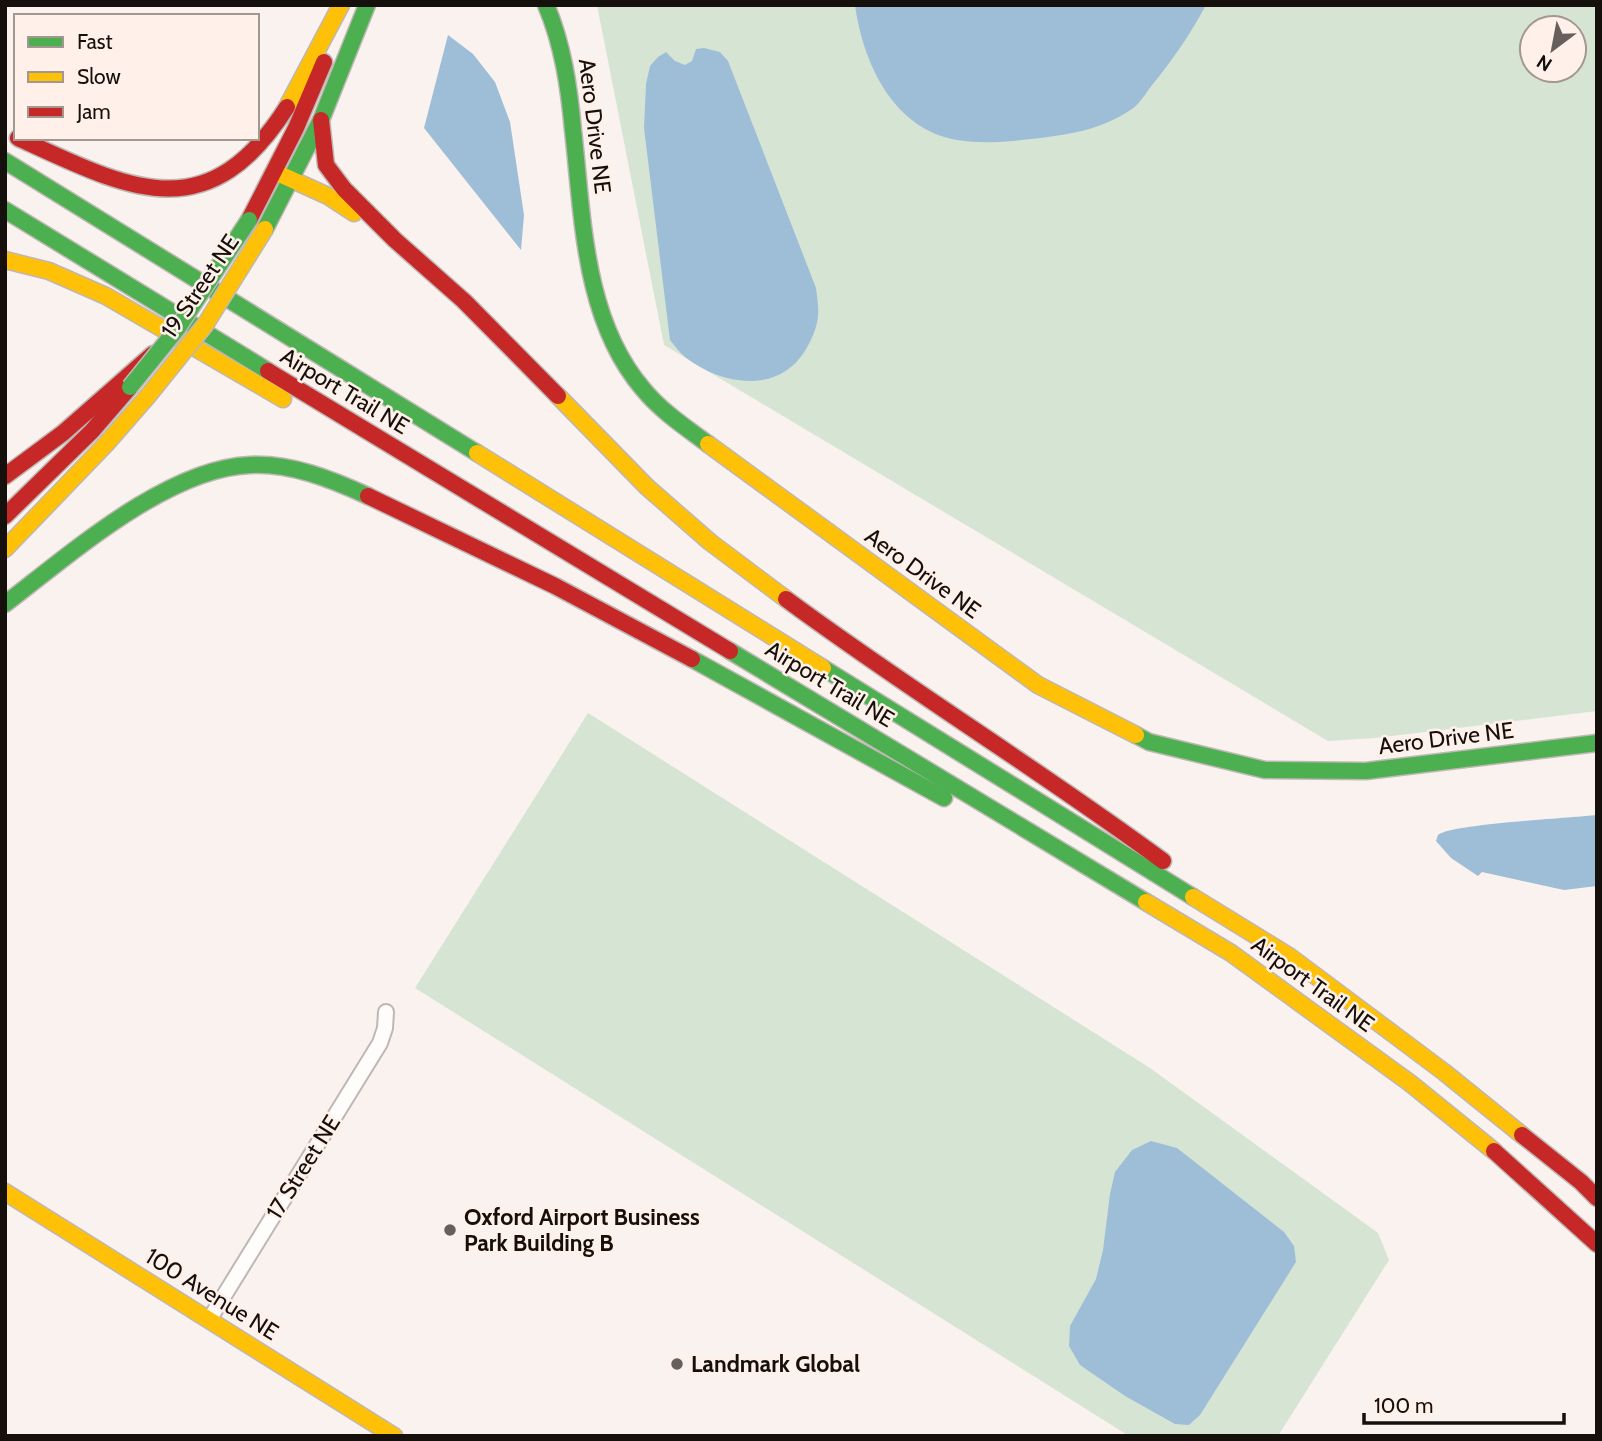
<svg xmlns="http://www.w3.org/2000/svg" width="1602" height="1441" viewBox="0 0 1602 1441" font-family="Cabin,sans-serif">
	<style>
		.green { fill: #d6e4d4; fill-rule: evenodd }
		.water { fill: #9ebed7 }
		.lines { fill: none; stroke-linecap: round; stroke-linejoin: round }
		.street-casing { stroke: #beb7b4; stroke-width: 18 }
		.fast-casing { stroke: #beb7b4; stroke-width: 19 }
		.slow-casing { stroke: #beb7b4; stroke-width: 19 }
		.jam-casing { stroke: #beb7b4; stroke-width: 19 }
		.street { stroke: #fefdfc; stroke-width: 14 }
		.fast { stroke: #4caf50; stroke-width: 16 }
		.slow { stroke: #ffc107; stroke-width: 16 }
		.jam { stroke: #c62828; stroke-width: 16 }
		.fast-bridge-casing { stroke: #beb7b4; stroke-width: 19; stroke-linecap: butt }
		.slow-bridge-casing { stroke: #beb7b4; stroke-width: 19; stroke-linecap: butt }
		.fast-bridge { stroke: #4caf50; stroke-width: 16 }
		.slow-bridge { stroke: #ffc107; stroke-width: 16 }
		.poi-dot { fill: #665f5c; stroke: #fff1e9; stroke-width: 2.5 }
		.labels { text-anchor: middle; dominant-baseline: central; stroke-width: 5; stroke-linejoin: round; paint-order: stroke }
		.street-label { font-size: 23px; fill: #16100d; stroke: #fff1e9 }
		.poi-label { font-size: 23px; font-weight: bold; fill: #16100d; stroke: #fff1e9; text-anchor: start }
	</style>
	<rect width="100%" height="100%" fill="#faf2ee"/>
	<g class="green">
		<path d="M 597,5 L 1597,5 L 1597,711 L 1375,738 L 1328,741 L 664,345 ZM 1532,28 L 1574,28 L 1574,70 L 1532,70 Z"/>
		<path d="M 588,713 L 1150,1068 L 1378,1233 L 1389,1260 L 1278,1436 L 1129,1436 L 415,988 Z"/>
	</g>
	<g class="water">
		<path d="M 855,5 L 1206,5 C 1190,35 1171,62 1149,89 C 1144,96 1139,104 1132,109 C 1101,130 1068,135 1031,139 C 1006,142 982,144 957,140 C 893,129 863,63 855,5 Z"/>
		<path d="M 448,35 L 473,54 L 495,82 L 510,122 L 524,215 L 521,250 L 424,128 Z"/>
		<path d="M 704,48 L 720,52 L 728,61 L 816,288 C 817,297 819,307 818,316 C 817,328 811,341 805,351 C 777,395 721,385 685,357 C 679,352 675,346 670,340 L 644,128 L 646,84 L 650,66 L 658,57 L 666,52 L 675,61 L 685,65 L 692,61 L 696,49 Z"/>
		<path d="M 1597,815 L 1597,886 L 1564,890 L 1482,872 L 1478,876 L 1451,858 L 1436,841 L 1438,835 C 1451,824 1571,818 1597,815 Z"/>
		<path d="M 1151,1141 L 1177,1148 L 1284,1232 L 1294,1246 L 1296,1262 L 1200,1415 L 1189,1425 L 1175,1424 L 1125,1396 L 1080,1365 L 1069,1346 L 1070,1326 L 1096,1279 L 1103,1250 L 1110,1194 L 1115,1172 L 1132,1150 Z"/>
	</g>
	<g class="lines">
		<g class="street-casing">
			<path id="street" d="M 209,1320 L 380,1043 L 385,1028 L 386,1012"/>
		</g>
		<g class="fast-casing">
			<g id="fast">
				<path d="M 546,5 C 563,45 569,87 573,130 C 583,216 583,319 643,389 C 661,411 685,427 708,444"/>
				<path d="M 5,161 L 477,453"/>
				<path d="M 5,210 L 268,371"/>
				<path d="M 265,229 L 321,120 L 367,5"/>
				<path d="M 5,604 C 68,556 167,468 250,465 C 291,463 331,479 368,496"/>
				<path d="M 730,651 L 1146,902"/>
				<path d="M 692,659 L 944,798"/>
				<path d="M 823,668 L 1193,897"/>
				<path d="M 1136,735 L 1149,742 L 1265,770 L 1366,771 L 1597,743"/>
			</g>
		</g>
		<g class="slow-casing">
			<g id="slow">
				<path d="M 287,107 L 341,5"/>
				<path d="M 275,172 L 328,196 L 354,213"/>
				<path d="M 5,260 L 49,271 L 106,296 L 283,399"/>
				<path d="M 558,396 L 647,487 L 710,542 L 786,599"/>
				<path d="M 708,444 L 1038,685 L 1136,735"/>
				<path d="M 477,453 L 823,668"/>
				<path d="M 5,549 L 106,444 L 147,397"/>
				<path d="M 1193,897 L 1289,956 L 1444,1072 L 1522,1135"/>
				<path d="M 1146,902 L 1231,953 L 1410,1083 L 1494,1151"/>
				<path d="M 5,1192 L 394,1436"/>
			</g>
		</g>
		<g class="jam-casing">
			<g id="jam">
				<path d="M 321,120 L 326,165 L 344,189 L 395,240 L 464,301 L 558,396"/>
				<path d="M 18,138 C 129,189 207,232 287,107"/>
				<path d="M 249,220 L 296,128 L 324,62"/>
				<path d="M 268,371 L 730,651"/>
				<path d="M 5,476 L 63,433 L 153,354"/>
				<path d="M 368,496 L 555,586 L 692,659"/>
				<path d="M 5,516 L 92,431 L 130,387"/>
				<path d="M 786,599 C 909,690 1040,770 1163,861"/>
				<path d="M 1522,1135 L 1581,1182 L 1597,1198"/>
				<path d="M 1494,1151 L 1597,1244"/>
			</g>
		</g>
		<use href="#street" class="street"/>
		<use href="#fast" class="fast"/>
		<use href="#slow" class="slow"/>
		<use href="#jam" class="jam"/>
		<g class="fast-bridge-casing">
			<path id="fast-bridge" d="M 130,387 L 177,329 L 249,220"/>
		</g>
		<g class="slow-bridge-casing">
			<path id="slow-bridge" d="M 147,397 L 205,325 L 265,229"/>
		</g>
		<use href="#fast-bridge" class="fast-bridge"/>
		<use href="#slow-bridge" class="slow-bridge"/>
	</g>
	<g class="poi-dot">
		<circle cx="450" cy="1230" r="7"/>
		<circle cx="677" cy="1364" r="7"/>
	</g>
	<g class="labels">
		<g class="street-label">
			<text transform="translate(595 126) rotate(83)">Aero Drive NE</text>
			<text transform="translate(200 286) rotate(-56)">19 Street NE</text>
			<text transform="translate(345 391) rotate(31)">Airport Trail NE</text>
			<text transform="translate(923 573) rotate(36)">Aero Drive NE</text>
			<text transform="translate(830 684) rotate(31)">Airport Trail NE</text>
			<text transform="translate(1446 738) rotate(-7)">Aero Drive NE</text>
			<text transform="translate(1313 984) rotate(36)">Airport Trail NE</text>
			<text transform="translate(303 1167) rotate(-58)">17 Street NE</text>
			<text transform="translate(212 1294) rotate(32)">100 Avenue NE</text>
		</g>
		<g class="poi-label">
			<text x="464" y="1217">Oxford Airport Business<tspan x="464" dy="26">Park Building B</tspan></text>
			<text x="691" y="1364">Landmark Global</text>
		</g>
	</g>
	<rect width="1602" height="1441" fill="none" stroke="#16100d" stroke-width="14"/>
	<rect x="14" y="14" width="245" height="126" fill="#fff1e9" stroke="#a29791" stroke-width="2"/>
	<rect x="28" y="37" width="35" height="10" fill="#4caf50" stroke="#a29791" stroke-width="2"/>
	<text x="77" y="49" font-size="21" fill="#16100d">Fast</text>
	<rect x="28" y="72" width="35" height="10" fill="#ffc107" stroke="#a29791" stroke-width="2"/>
	<text x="77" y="84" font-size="21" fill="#16100d">Slow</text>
	<rect x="28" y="107" width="35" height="10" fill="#c62828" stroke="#a29791" stroke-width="2"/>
	<text x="77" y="119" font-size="21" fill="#16100d">Jam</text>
	<g transform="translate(1553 49) rotate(212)"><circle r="33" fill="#fff1e9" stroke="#a29791" stroke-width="2"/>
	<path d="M0-5L12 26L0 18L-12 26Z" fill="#665f5c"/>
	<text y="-10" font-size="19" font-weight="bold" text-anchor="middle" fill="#16100d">N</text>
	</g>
	<path d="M1364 1413v10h200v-10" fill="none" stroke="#16100d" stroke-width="3.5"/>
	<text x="1374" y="1413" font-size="21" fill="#16100d" stroke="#fff1e9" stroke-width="5" paint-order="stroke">100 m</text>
</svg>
